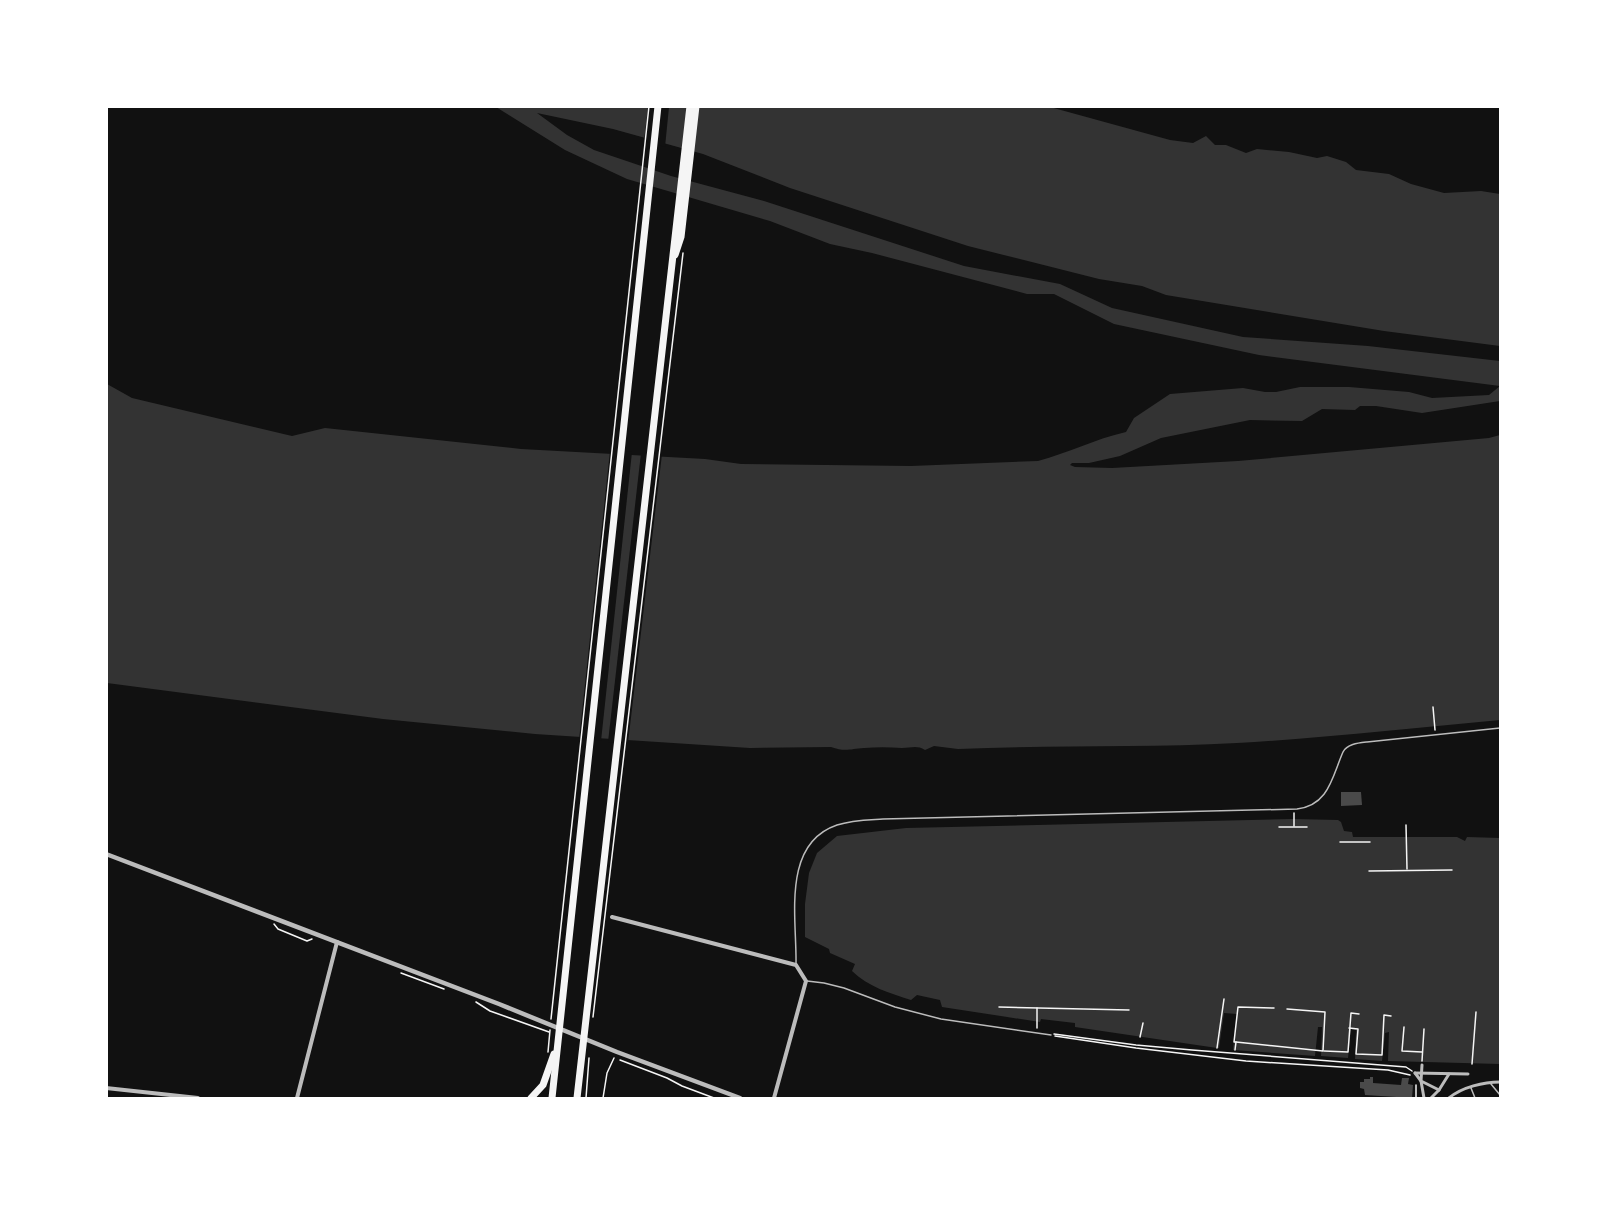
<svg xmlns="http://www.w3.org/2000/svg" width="1607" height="1205" viewBox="0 0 1607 1205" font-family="'DejaVu Sans',sans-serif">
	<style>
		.water { fill: #333 }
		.pier { fill: #111 }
		.building { fill: #4a4a4a }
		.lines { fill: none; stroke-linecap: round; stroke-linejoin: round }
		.path { stroke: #f5f5f5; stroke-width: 1.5 }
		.service { stroke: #bcbcbc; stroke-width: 1.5 }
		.pedestrian { stroke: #bcbcbc; stroke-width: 3 }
		.minor { stroke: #bcbcbc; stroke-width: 4 }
		.tertiary { stroke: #bcbcbc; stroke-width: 4.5 }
		.motorway { stroke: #f5f5f5; stroke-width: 7 }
	</style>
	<rect width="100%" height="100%" fill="#111"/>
	<g class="water">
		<path d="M 496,107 L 1050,107 L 1170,140 L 1193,143 L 1206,136 L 1215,145 L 1226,145 L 1246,153 L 1257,149 L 1289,152 L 1317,158 L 1327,156 L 1346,162 L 1356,170 L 1389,174 L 1411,184 L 1444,193 L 1481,191 L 1500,194 L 1500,346 L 1384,331 L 1166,295 L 1142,286 L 1099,279 L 968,246 L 790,188 L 703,154 L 613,129 L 537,113 L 567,135 L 594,150 L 671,176 L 764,201 L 964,266 L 1060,284 L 1112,308 L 1243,337 L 1368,346 L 1500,361 L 1500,401 L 1422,413 L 1376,406 L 1360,406 L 1355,410 L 1322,409 L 1302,421 L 1250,420 L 1161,438 L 1120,456 L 1089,463 L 1072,463 L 1070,465 L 1075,467 L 1112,468 L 1238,461 L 1489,438 L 1500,435 L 1500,720 C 1413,728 1325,738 1237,743 C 1144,748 1051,745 958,749 L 934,746 L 925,750 C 917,745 911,748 902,748 C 889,747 876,747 864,748 C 850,749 845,752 831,747 L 750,748 L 535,734 L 383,719 L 107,683 L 107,384 L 132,398 L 292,436 L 325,428 L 521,449 L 705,459 L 741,464 L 911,466 L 1038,461 C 1068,453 1095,439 1126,432 L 1134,418 L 1170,394 L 1243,388 L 1265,392 L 1276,392 L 1300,387 L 1349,387 L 1409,392 L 1432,398 L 1489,395 L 1500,386 L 1259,355 L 1114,324 L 1054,294 L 1027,294 L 872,253 L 830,244 L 770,221 L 627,179 L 565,150 Z"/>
		<path d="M 1292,819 L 1338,820 L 1341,822 L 1344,831 L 1352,832 L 1353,837 L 1457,837 L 1465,841 L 1467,837 L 1500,838 L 1500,1064 L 1388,1061 L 1389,1032 L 1385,1033 L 1382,1061 L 1355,1059 L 1356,1030 L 1351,1029 L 1348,1058 L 1321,1056 L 1322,1027 L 1318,1027 L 1315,1056 L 1233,1050 L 1237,1014 L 1224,1013 L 1219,1048 L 1217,1048 L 1075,1027 L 1075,1023 L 1041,1019 L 1040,1022 L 942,1007 L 940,1000 L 917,995 L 911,1000 C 890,993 868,987 852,971 L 855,964 L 830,953 L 829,949 L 805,937 L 805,904 L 809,873 L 817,853 L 837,836 L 906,828 Z"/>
	</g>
	<g class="pier">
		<path d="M 648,107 L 669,107 L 665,147 L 644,141 Z"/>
		<path d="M 610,451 L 632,452 L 601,741 L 579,740 Z"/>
		<path d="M 641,453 L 662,454 L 628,743 L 608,742 Z"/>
	</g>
	<g class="building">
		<path d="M 1341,792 L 1361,792 L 1362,805 L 1341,806 Z"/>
		<path d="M 1370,1077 L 1373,1077 L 1373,1083 L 1401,1085 L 1402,1078 L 1409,1078 L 1408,1084 L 1413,1085 L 1412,1098 L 1365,1095 L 1364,1089 L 1360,1088 L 1360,1082 L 1364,1082 L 1364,1079 L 1370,1079 Z"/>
	</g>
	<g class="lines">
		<g class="path">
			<path d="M 1433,707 L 1435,730"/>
			<path d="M 1406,825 L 1407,869"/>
			<path d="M 1294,826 L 1294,813"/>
			<path d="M 1279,827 L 1307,827"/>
			<path d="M 1340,842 L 1370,842"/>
			<path d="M 1369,871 L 1452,870"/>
			<path d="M 274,924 L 278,929 L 307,941 L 312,939"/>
			<path d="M 401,973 L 444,989"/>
			<path d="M 476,1002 L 490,1011 L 549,1032"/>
			<path d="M 999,1007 L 1129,1010"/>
			<path d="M 593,1017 L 683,253"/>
			<path d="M 551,1019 L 649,106"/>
			<path d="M 1404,1027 L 1402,1051 L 1422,1052"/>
			<path d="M 1037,1028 L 1037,1008"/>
			<path d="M 1349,1028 L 1358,1029 L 1356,1054 L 1382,1055 L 1384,1015 L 1391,1016"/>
			<path d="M 1054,1034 L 1136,1045 L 1192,1050 L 1406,1067 L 1412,1071"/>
			<path d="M 1055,1036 L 1136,1048 L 1246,1061 L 1388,1070 L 1410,1075"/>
			<path d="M 1140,1037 L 1143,1023"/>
			<path d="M 1236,1042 L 1323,1051 L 1325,1012 L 1287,1009"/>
			<path d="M 1217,1048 L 1224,999"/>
			<path d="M 1235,1050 L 1236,1042 L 1234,1042 L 1238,1007 L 1274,1008"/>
			<path d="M 1324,1051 L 1348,1052 L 1351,1013 L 1359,1014"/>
			<path d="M 548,1052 L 550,1030"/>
			<path d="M 620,1060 L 667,1078 L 682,1086 L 714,1098"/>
			<path d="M 1422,1061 L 1424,1029"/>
			<path d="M 1472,1064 L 1476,1012"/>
			<path d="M 1500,1064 L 1500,1056"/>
			<path d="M 586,1098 L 589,1058"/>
			<path d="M 603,1098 L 607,1073 L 614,1058"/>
			<path d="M 1416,1098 L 1416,1085"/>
		</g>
		<g class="service">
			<path d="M 796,964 C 797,919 781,844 837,825 C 852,820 867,820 883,819 L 1297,809 C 1329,805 1332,777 1343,752 C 1347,744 1358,743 1367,742 L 1500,728"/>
			<path d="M 807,981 L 824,983 L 844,988 L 895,1007 L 941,1019 L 1051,1035"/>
			<path d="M 1491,1084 L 1500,1095"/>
			<path d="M 1471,1088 L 1475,1098"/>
		</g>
		<g class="pedestrian">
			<path d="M 1422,1065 L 1421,1081 L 1424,1098"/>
			<path d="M 1415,1073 L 1468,1074"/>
			<path d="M 1415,1073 L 1421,1081 L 1439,1090"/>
			<path d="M 1431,1098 L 1439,1090 L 1449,1074"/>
			<path d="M 1449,1098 C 1462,1087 1484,1082 1500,1082"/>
		</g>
		<g class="minor">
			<path d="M 612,917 L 796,965 L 806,981 L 774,1098"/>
			<path d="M 106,1088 L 198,1098"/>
			<path d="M 297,1098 L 337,942"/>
		</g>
		<path class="tertiary" d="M 106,854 L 499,1004 L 617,1052 L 740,1098"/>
		<g class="motorway">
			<path d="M 675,255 L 681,237 L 696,106"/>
			<path d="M 531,1098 L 543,1085 L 554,1054"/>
			<path d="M 552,1098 L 658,106"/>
			<path d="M 577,1098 L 690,106"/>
		</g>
	</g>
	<rect width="1607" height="1205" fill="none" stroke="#ffffff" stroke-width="216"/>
</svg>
